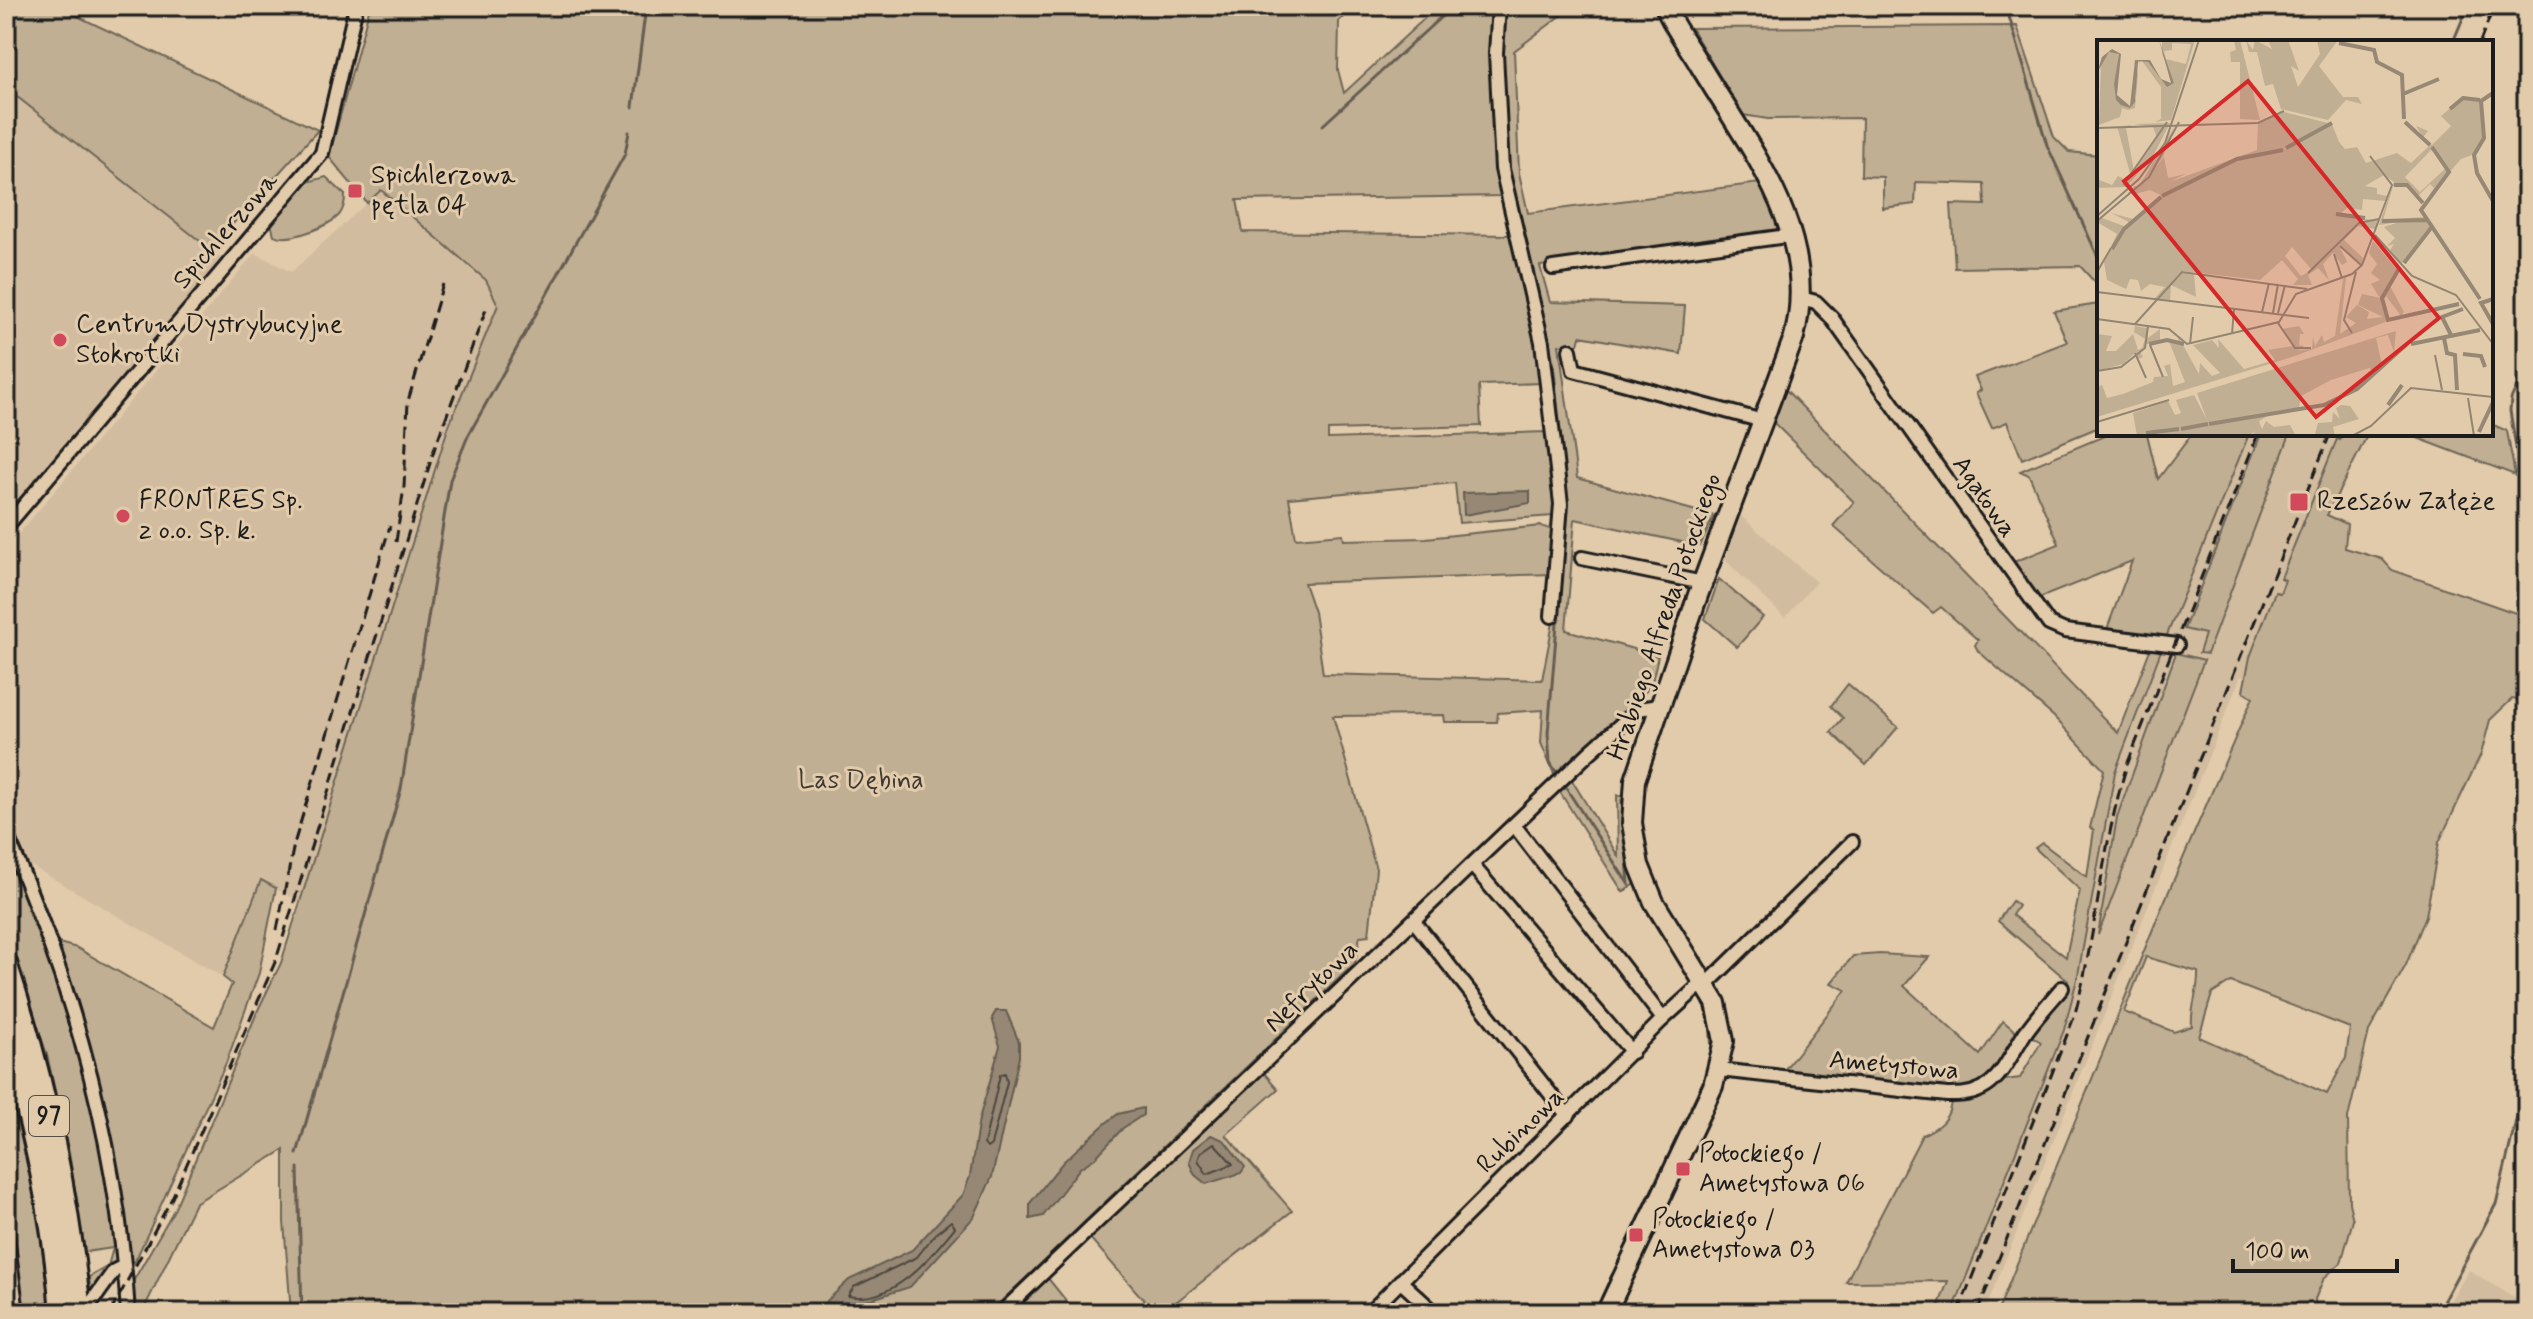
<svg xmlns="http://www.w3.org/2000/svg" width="2533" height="1319" viewBox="0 0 2533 1319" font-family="Mynerve,sans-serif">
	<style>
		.built { fill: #d2bc9f }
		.green { fill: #c1af93; stroke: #6e6658; stroke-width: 2; fill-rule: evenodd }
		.water { fill: #968874; stroke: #655d51; stroke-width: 2 }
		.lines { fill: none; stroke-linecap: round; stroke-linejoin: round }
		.shore { stroke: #4d473f; stroke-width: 2 }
		.stream { stroke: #655d51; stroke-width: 3 }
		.street-casing { stroke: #1c1c1c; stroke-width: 18 }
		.secondary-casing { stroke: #1c1c1c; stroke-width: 24 }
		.primary-casing { stroke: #1c1c1c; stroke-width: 26 }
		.street { stroke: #e2cbab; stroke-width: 12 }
		.secondary { stroke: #e2cbab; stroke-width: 18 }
		.primary { stroke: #e2cbab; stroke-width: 20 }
		.rail { stroke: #1c1c1c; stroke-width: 3; stroke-dasharray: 12 6; stroke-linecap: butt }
		.poi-dot { fill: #d1495b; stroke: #e2cbab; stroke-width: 3 }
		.labels { text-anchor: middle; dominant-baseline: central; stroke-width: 6; stroke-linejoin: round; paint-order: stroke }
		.shield { fill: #e2cbab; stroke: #575047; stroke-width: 2 }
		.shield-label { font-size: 24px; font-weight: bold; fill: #1c1c1c }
		.poi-label { font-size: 26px; fill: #1c1c1c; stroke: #e2cbab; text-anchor: start }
		.street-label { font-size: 26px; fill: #1c1c1c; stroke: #e2cbab }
		.park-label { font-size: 26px; fill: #3d3934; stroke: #e2cbab }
		.inset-river { fill: none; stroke: #968874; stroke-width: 4 }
		.inset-road { fill: none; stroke: #938572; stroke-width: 2 }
		.view { fill: #d62828; fill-opacity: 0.15; stroke: #d62828; stroke-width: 4 }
		.inset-edge { fill: none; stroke: #1c1c1c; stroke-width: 4 }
	</style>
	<rect width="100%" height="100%" fill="#e2cbab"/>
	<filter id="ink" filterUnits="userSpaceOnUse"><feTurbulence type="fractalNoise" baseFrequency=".0125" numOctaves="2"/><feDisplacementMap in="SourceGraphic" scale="16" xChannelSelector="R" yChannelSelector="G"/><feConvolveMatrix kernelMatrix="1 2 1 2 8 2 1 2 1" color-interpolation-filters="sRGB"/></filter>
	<g filter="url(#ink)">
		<g class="built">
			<path d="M 6,88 L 221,258 L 6,515 Z"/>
			<path d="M 381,190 L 486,280 L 498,304 L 448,428 L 300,902 L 261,881 L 223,977 L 26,863 L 6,810 L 6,549 L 255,253 L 291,272 Z"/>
			<path d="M 2249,434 L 2354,434 L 2256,682 L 2241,676 L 1984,1313 L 1952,1313 L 2064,1030 L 2078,975 L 2107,805 L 2124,741 Z"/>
			<path d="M 1741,516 L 1816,582 L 1785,618 L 1725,560 Z"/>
			<path d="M 2469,1270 L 2527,1305 L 2527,1313 L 2443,1313 Z"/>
		</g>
		<g class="green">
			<path d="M 6,6 L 56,6 L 318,130 L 210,249 L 6,88 Z"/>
			<path d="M 370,6 L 1355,6 L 1339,21 L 1338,70 L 1344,93 L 1438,6 L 1493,6 L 1491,101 L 1503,196 L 1237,200 L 1243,232 L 1512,235 L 1536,336 L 1543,383 L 1479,385 L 1481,426 L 1328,430 L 1328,439 L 1547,432 L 1556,503 L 1553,516 L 1459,523 L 1455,483 L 1289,498 L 1296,538 L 1343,534 L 1344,540 L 1426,538 L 1541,526 L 1553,530 L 1551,574 L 1304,583 L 1314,612 L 1323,674 L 1542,680 L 1555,612 L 1563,492 L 1547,349 L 1504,158 L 1500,42 L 1504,6 L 1574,6 L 1514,51 L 1519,173 L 1528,213 L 1760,183 L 1784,232 L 1540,266 L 1550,302 L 1685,306 L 1681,354 L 1580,336 L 1578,344 L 1559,345 L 1577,478 L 1714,516 L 1700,546 L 1575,519 L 1566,630 L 1658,656 L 1652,682 L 1644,694 L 1554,774 L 1541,743 L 1543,710 L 1498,713 L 1497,722 L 1445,722 L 1444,715 L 1333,716 L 1376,869 L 1369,935 L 1360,936 L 1355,963 L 989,1313 L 291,1313 L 284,1222 L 284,1150 L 195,1203 L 142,1313 L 133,1313 L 131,1285 L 175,1208 L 258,1010 L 281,963 L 448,428 L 498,305 L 486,280 L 381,190 L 367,203 L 329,157 Z"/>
			<path d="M 2017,26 L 2054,137 L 2069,152 L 2099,155 L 2099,287 L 2080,266 L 1955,268 L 1951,204 L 1985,205 L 1984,184 L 1916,182 L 1915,204 L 1883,208 L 1883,177 L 1861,176 L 1862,118 L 1768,119 L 1743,115 L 1691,28 Z"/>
			<path d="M 326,177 L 345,195 C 345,202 344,208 340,214 C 330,226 288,243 274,235 L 271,223 L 275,216 L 304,183 Z"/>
			<path d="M 2099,304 L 2099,427 L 2022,459 L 2007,422 L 1992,428 L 1976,393 L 1981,390 L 1975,377 L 2067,342 L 2054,311 Z"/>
			<path d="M 1785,389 L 2118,733 L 2151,647 L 2162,648 L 2115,772 L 2078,975 L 2064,1030 L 1952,1313 L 1936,1313 L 1948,1281 L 1846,1282 L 1922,1135 C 1938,1128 1951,1119 1951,1099 L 1977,1099 L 2005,1080 L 2020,1078 L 2041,1042 L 2031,1036 L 2068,981 L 1998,921 L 2012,901 L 2018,906 L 2012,915 L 2066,957 L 2080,890 L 2035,848 L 2042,843 L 2087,877 L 2094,830 L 2090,828 L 2104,770 L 2054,717 L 1978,651 L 1975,645 L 1978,640 L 1941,607 L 1933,613 L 1833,526 L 1854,502 L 1774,423 Z"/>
			<path d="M 2491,424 L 2507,431 L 2515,475 L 2407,434 L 2491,434 Z"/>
			<path d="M 2109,434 L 2147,434 L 2158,479 L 2192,434 L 2249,434 L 2165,640 L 2106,632 L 2132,561 L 2037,599 L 2011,563 L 2059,544 L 2029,475 L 2020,471 Z"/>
			<path d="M 2261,434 L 2290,434 L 2207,654 L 2199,653 L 2205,634 L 2184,629 Z"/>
			<path d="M 2343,434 L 2368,434 L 2327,515 L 2347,524 L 2345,548 L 2382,559 L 2392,570 L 2527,617 L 2527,702 L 2512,699 L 2490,720 L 2481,754 L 2439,842 L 2426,916 L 2406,965 L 2369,1031 L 2348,1118 L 2349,1203 L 2353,1220 L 2341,1263 L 2324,1278 L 2315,1299 L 2317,1313 L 1997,1313 L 2159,914 L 2253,697 L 2243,691 L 2250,657 L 2275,592 L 2280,593 L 2285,580 L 2281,578 L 2337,439 L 2340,440 ZM 2146,957 L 2198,972 C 2199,991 2190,1008 2192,1026 L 2174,1032 L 2124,1012 ZM 2231,982 L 2350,1028 L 2346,1058 L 2327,1094 L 2199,1037 L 2212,994 Z"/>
			<path d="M 1719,579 L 1763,617 L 1737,647 L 1705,619 Z"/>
			<path d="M 2176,653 L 2204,660 L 2098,935 L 2117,817 Z"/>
			<path d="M 1848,684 L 1898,727 L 1866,765 L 1831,732 L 1843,718 L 1831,706 Z"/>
			<path d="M 1570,777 L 1618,856 L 1617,795 L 1627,798 L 1637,883 L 1623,892 L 1558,789 Z"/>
			<path d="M 6,853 C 62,981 104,1120 118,1260 L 91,1296 L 89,1277 L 108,1266 L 113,1248 L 85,1252 L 69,1153 L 47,1055 L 6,930 Z"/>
			<path d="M 261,880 L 276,888 L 259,973 L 226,1063 L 131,1270 C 116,1158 94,1049 55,942 L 77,948 L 214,1027 L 232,984 L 223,977 Z"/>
			<path d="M 1880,954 L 1929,957 L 1904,986 L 1980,1055 L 2003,1021 L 2015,1031 C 2016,1042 2012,1047 2007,1056 C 1989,1084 1982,1089 1948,1092 L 1782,1073 L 1846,990 L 1831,983 L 1853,956 Z"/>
			<path d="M 6,1073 L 37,1208 L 50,1309 L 21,1313 L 6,1217 Z"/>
			<path d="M 1264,1073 L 1278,1089 L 1226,1135 L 1292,1211 L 1162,1313 L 1155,1313 L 1090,1238 Z"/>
			<path d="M 1047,1277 L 1076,1313 L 1011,1313 Z"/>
		</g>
		<g class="water">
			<path d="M 1530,491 L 1530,503 L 1464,515 L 1463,493 Z"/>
			<path d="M 996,1011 L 1006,1011 L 1019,1042 L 1019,1057 L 992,1177 L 974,1217 L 910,1287 L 859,1303 L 845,1313 L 814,1313 L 849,1280 L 912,1250 L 963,1195 L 970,1176 L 979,1119 L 1000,1046 L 992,1018 Z"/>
			<path d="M 1143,1108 L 1143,1115 L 1123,1128 L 1095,1158 L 1080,1168 L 1043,1216 L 1030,1219 L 1030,1203 L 1063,1162 L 1106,1123 L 1118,1114 Z"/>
			<path d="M 1211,1135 L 1224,1140 L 1245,1167 L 1241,1173 L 1206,1184 L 1195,1175 L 1189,1162 L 1193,1149 Z"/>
		</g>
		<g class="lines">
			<g class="shore">
				<path d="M 1005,1073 L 1007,1082 L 991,1145 L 987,1148 L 984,1144 L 1000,1075 Z"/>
				<path d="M 1214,1143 L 1233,1164 L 1207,1174 L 1198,1160 L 1201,1152 Z"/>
				<path d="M 951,1221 L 955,1227 C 930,1258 893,1305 848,1296 L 854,1287 L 917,1257 L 935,1234 Z"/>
			</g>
			<g class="stream">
				<path d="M 2006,6 L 2047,145 L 2099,259"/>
				<path d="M 2453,42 L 2468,6"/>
				<path d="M 1502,48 L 1509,170 L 1519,215"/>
				<path d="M 633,107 L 646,6"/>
				<path d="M 1323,125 L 1453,6"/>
				<path d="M 1521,227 L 1553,362 L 1567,502 L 1548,733 L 1550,762 L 1556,772"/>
				<path d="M 2527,364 L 2511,399 L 2510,411 L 2527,514"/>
				<path d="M 1566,788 L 1629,885"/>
				<path d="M 1622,800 L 1629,884"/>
				<path d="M 1645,908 L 1664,939"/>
				<path d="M 1674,954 L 1693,985"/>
				<path d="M 1701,997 L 1710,1019 L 1712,1053"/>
				<path d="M 1691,1107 L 1705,1078"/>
				<path d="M 297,1154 L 401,789 L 450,480 L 468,436 L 625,154 L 629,132"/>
				<path d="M 1666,1161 L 1684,1123"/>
				<path d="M 298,1168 L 302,1313"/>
				<path d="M 1618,1264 L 1660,1172"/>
				<path d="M 1602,1297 L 1612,1275"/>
				<path d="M 1593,1313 L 1595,1309"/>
				<path d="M 2437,1313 L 2496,1204 L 2527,1074"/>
			</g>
			<g class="street-casing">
				<g id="street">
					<path d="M 1499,6 L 1496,53 L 1502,169 L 1542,342 L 1561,504 L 1552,616"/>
					<path d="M 1553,268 L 1794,235"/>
					<path d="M 1801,298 L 1816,302 L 1831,317 L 2049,624 L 2065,631 L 2177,645"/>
					<path d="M 1570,350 L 1574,370 L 1763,421"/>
					<path d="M 6,527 L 322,153 L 356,6"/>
					<path d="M 1582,558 L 1703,583"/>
					<path d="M 1514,825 L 1663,1019"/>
					<path d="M 6,834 C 73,985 118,1148 128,1313"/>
					<path d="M 1472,865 L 1632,1052"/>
					<path d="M 1414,921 L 1568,1116"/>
					<path d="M 1719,1070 L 1947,1095 C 1996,1097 2002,1069 2025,1033 C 2036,1017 2049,1003 2062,988"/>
					<path d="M 6,1229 L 17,1313"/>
					<path d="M 1400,1281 L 1435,1313"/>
					<path d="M 84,1313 L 114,1271 L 124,1266"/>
					<path d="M 1001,1313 L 1588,754 L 1638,709 L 1659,706"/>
					<path d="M 1369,1313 L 1663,1019 L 1696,989 L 1706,985 L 1852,842"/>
				</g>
			</g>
			<g class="secondary-casing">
				<path id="secondary" d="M 1606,1313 L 1713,1086 L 1724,1041 L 1716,1003 L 1654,902 L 1639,865 L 1632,823 L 1635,780 L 1698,595 L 1794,337 C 1821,234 1749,148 1699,64 C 1688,45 1673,27 1665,6"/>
			</g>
			<g class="primary-casing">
				<g id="primary">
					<path d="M 6,963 C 44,1078 68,1193 80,1313"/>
					<path d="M 6,1022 C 30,1119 54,1214 61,1313"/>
				</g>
			</g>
			<use href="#street" class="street"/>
			<use href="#secondary" class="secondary"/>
			<use href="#primary" class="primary"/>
			<g class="rail">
				<path d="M 2480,42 L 2494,6"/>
				<path d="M 396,542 L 404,487 L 408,401 L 443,284"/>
				<path d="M 277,930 L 294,844 L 390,526"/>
				<path d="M 110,1313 L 172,1198 L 276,960 L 435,447 L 488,304"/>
				<path d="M 1958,1313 L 2074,1017 C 2097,934 2101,847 2127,765 L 2258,434"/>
				<path d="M 1977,1313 L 2330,434"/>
			</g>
		</g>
	</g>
	<g class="poi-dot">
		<rect x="347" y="183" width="16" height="16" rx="4"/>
		<circle cx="60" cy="340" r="8"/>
		<rect x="2289" y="492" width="20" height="20" rx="4"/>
		<circle cx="123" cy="516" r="8"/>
		<rect x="1675" y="1161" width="16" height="16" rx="4"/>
		<rect x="1628" y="1227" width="16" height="16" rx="4"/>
	</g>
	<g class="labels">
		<rect class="shield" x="29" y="1096" width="40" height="40" rx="6"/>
		<g class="shield-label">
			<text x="49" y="1116">97</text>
		</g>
		<g class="poi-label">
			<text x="371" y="176">Spichlerzowa<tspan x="371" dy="30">pętla 04</tspan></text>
			<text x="76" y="325">Centrum Dystrybucyjne<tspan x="76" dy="30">Stokrotki</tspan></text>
			<text x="139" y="501">FRONTRES Sp.<tspan x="139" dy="30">z o.o. Sp. k.</tspan></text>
			<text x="2317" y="502">Rzeszów Załęże</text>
			<text x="1699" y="1154">Potockiego /<tspan x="1699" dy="30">Ametystowa 06</tspan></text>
			<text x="1652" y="1220">Potockiego /<tspan x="1652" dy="30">Ametystowa 03</tspan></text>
		</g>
		<g class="street-label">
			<text transform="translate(226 231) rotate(-49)">Spichlerzowa</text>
			<text transform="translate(1984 497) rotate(55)">Agatowa</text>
			<text transform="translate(1665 617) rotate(-71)">Hrabiego Alfreda Potockiego</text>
			<text transform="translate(1312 987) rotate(-44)">Nefrytowa</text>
			<text transform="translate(1894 1066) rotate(5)">Ametystowa</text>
			<text transform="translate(1521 1131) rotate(-44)">Rubinowa</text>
		</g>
		<g class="park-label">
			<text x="861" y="781">Las Dębina</text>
		</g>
	</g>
	<g transform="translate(2097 40)">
		<rect width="396" height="396" fill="#e2cbab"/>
		<path d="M 65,0 L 98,0 L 74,80 L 58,82 L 64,79 L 64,47 L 45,21 L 39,24 L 41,35 L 38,68 L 31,70 L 25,68 L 23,77 L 2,85 L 4,20 L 14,11 L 22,14 L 19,60 L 33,68 L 39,58 L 39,22 L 45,20 L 51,22 L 70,46 L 77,43 L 65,14 ZM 75,3 L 94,4 L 89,24 L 69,19 L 67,11 L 75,10 ZM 137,0 L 143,0 L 163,80 L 143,79 L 143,22 L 134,22 L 133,12 L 139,10 ZM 149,0 L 156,10 L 158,0 L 175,9 L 171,0 L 191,0 L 202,31 L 194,26 L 201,47 L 223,14 L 220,0 L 241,0 L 222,26 L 246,57 L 261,57 L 265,64 L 249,60 L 231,80 L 184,69 L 176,44 L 168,46 L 160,12 L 152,12 ZM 367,56 L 385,61 L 388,99 L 380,113 L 364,119 L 331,157 L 337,148 L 333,144 L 321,156 L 325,163 L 310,146 L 296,146 L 286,180 L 327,177 L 334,187 L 304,224 L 293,210 L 297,204 L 290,206 L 298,198 L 287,187 L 302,182 L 282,185 L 297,142 L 287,135 L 268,146 L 280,148 L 280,154 L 290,156 L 288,161 L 266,159 L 265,170 L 250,168 L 244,173 L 269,177 L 257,187 L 269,179 L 281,181 L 278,189 L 261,186 L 247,200 L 267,219 L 264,225 L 242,205 L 250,222 L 245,225 L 236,213 L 226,224 L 232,240 L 221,228 L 211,235 L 215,245 L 196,245 L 201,239 L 185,220 L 163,240 L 85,231 L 76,240 L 85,232 L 97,234 L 99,257 L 74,245 L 73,261 L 56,260 L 68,247 L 53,244 L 44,251 L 41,240 L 33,239 L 29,249 L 10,240 L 7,222 L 20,194 L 0,182 L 5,178 L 27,186 L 32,182 L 14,173 L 36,179 L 64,155 L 53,150 L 38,154 L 31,153 L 38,146 L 42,146 L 77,87 L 66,117 L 38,152 L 67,117 L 71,138 L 89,134 L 70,143 L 160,110 L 161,84 L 187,72 L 235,84 L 242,102 L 248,109 L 260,107 L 269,123 L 300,113 L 314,123 L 332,106 L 319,86 L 331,91 L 326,97 L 335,105 L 354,86 L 344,76 ZM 334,110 L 350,127 L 323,152 L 308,137 ZM 195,207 L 215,230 L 204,236 L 188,216 ZM 73,83 L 56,116 L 29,147 L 0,148 L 0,139 L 15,145 L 21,136 L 30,141 L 34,137 L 20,86 L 5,88 L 35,85 L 29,88 L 37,131 L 60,98 L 56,87 L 37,84 ZM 276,201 L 301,231 L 293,246 L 307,272 L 304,276 L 289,256 L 285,263 L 291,281 L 198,316 L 0,377 L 1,347 L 5,345 L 10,358 L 26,354 L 56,342 L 57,337 L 71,336 L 67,326 L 73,324 L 76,346 L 88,342 L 72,301 L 50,304 L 43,312 L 46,317 L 41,319 L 39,312 L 26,324 L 0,331 L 0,294 L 15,296 L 9,311 L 19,311 L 36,294 L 41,310 L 45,308 L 48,299 L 37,292 L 38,286 L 50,288 L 51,298 L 63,289 L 63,301 L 70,299 L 82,304 L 81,296 L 102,334 L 103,323 L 115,336 L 123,333 L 96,305 L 115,300 L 122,308 L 121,299 L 147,329 L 178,320 L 171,310 L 196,306 L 185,289 L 202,286 L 207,294 L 203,294 L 202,305 L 207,306 L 201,310 L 215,309 L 216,297 L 218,306 L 225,295 L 227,302 L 238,296 L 246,239 L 249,237 L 243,294 L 259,283 L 249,277 L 260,265 L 272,272 L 270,279 L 286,277 L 261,265 L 265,254 L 283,258 L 274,244 L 283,240 L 274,233 L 280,224 L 272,213 ZM 299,291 L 297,312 L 291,295 L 279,298 L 285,325 L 277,332 L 272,328 L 234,340 L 204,356 L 202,369 L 175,373 L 162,381 L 165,389 L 169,381 L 177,387 L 193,385 L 199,396 L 155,396 L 158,391 L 152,396 L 40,396 L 36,373 L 71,361 L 78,375 L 84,373 L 79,360 L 97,355 L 110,380 L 100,353 ZM 244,365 L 253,366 L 262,379 L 236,387 L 238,396 L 218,394 L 221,383 L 235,382 L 236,372 L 243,379 L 239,368 Z" fill="#c1af93" fill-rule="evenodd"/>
		<path d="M 62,0 L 77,43 L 70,47 L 51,22 L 41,21 L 38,62 L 33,68 L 24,65 L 19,60 L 17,44 L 22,14 L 12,12 L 0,33 L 5,17 L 15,9 L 24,14 L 20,55 L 33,66 L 38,20 L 53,20 L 64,39 L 74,43 Z" fill="#968874"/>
		<path class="inset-river" d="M 242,3 L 277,10 L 280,22 L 305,35 L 307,79M 396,53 L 384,61 L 387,98 L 377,115 L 380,133 L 396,161M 306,54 L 342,39M 353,69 L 366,58 L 383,60M 308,82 L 333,105M 335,107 L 352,132 L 324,170 L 383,259M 189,108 L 235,83M 297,145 L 310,145 L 326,163M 65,156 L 140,119 L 186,110M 239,174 L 268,178M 285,181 L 330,180M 15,209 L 27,189 L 64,157M 307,223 L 334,188M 303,227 L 285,258 L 291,280 L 362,264M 396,259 L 384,263 L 396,284M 354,295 L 345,277 L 366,269M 347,298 L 350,313 L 358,315 L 360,350M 52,304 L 70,300 L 87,304M 314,304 L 383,290M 366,314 L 384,316 L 388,327M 291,365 L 305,345M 112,384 L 227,365 L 260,349 L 310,304M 84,389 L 111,384M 382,392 L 396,362M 49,393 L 82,389"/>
		<path class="inset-road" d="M 0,88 L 161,83 L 187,71M 32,148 L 27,144 L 70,82M 0,176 L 42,139 L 68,103 L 102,0M 0,181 L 52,137 L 82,82M 278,195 L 315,236 L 359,255 L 396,304M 243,206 L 265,226M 237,214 L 245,238M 0,232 L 14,208M 211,233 L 262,183 L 282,179M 0,252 L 212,278M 165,272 L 172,243M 176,273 L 181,244M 181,273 L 188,245M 0,279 L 72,289 L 90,304 L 182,282 L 199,254 L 255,234 L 265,225 L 295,145 L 273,116M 181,283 L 198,308 L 214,308M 38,284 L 85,232 L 210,249M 255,293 L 247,280 L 259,232M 135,294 L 137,269M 93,304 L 96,277M 53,305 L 66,337M 38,313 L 49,338M 338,315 L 345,350M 0,331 L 24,327 L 48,308 L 51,286M 371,358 L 377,396M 0,382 L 72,360M 255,396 L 274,386 L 314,348 L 396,357"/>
		<path class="view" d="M 151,41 L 342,278 L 219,377 L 27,141 Z"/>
		<rect width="396" height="396" class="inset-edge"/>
	</g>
	<rect width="2533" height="1319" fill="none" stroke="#e2cbab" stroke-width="32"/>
	<rect x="16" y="16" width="2501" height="1287" fill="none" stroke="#1c1c1c" stroke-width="3" filter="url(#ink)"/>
	<path d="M2233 1259v12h164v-12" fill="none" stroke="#1c1c1c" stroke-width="4"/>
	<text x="2245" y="1259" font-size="24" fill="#1c1c1c" stroke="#e2cbab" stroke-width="6" paint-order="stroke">100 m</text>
</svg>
